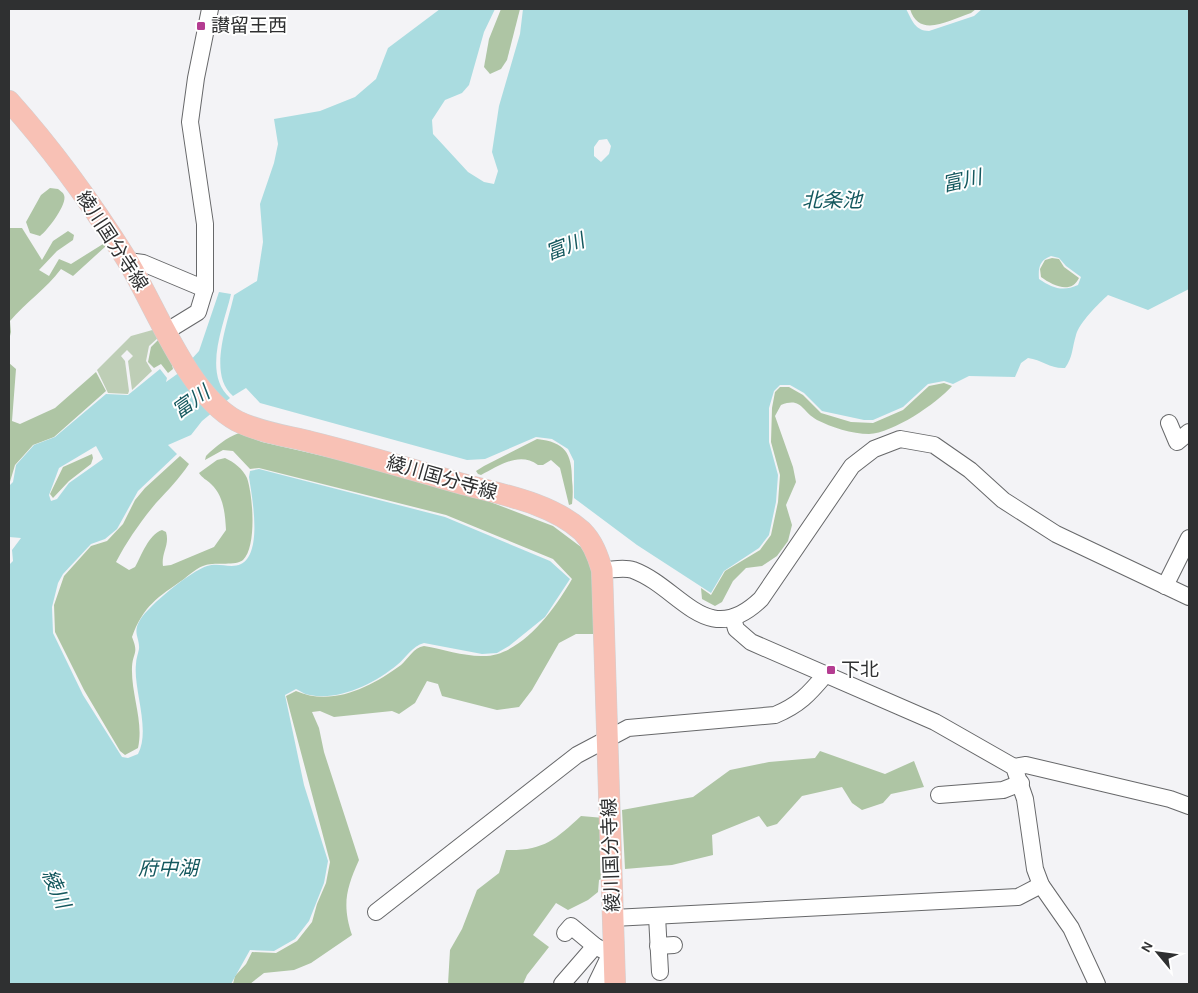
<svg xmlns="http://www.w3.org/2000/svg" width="1198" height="993" viewBox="0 0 1198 993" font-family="Karla,'Noto Sans JP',sans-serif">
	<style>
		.green { fill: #beceb6 }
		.forest { fill: #aec5a4 }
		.water { fill: #aadce0; fill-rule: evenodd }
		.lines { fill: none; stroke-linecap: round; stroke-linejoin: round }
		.minor-casing { stroke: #67686a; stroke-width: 18 }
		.major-casing { stroke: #d1d1d2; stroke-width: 22 }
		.minor { stroke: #fff; stroke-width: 16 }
		.major { stroke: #f8c1b5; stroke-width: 21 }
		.poi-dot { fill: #b43c91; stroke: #fff; stroke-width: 2 }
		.labels { text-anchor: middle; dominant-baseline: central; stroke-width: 4; stroke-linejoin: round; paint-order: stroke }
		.poi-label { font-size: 19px; fill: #2f3031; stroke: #fff; text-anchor: start }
		.street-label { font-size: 19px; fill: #2f3031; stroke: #fff }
		.water-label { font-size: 20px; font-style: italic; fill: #14585e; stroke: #fff }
	</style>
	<rect width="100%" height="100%" fill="#f3f3f6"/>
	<path class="green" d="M 156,329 L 160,336 L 149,346 L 146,361 L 152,371 L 132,390 L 128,361 L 133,356 L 127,350 L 121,356 L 125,361 L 129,391 L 128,394 L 108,393 L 97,370 L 131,336 Z"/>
	<g class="forest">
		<path d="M 501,9 L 520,9 L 507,60 L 501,69 L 490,74 L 484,67 L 489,39 Z"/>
		<path d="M 910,9 L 976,9 L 971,13 C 949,20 919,39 910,9 Z"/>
		<path d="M 50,188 L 58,189 C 60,191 63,192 64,195 C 68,204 47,231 40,236 L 30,233 L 26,222 L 41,195 Z"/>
		<path d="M 9,228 L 22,228 L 42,260 L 53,241 L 68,231 L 74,235 L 73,240 L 57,251 L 39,270 L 49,276 L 59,259 L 71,264 L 103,244 L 106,246 L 73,276 L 61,269 C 46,289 26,302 10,321 L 11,332 L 9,340 Z"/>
		<path d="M 1052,258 L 1059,259 L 1064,267 L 1079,278 C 1071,295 1052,285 1041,277 L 1040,269 L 1045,260 Z"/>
		<path d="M 161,337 L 169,353 L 173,369 L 168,373 L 161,364 L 154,368 L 148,362 L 151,347 Z"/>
		<path d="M 9,363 L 16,369 L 12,421 L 20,424 L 55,408 L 96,372 L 106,391 L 54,437 L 33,445 L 15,465 L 9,485 Z"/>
		<path d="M 944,383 L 952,386 C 936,404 893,433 869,434 C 852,434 831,427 817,420 C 801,411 802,397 781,405 L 775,416 L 793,467 L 796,482 L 786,505 L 792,525 L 788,541 L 777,556 L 762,566 L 746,568 L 733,581 L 722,602 L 715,606 L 702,599 L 701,588 L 711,595 L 725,571 L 760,550 L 771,535 L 778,502 L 780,475 L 771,442 L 772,408 L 775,392 L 780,387 L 789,387 L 803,395 L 821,413 L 851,422 L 873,423 L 903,410 L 929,386 Z"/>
		<path d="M 239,433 L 262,442 L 375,468 L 485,500 L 553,526 L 581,547 L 591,562 L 597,634 L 576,634 L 559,643 L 532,690 L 519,707 L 497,710 L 442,696 L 438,684 L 427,681 L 415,703 L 399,714 L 392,711 L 334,717 L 320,711 L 312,712 L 319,728 L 324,752 L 359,860 C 346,889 342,905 352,935 L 311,963 L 294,970 L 264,973 L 250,984 L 233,984 L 235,976 L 246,964 L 252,952 L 276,953 L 297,941 L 312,922 L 317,904 L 326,883 L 330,862 L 286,696 L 296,691 C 332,707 371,687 401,665 C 409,658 413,648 424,646 C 442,649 463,656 481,656 C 520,658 555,609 572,579 L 553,559 L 446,515 L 259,468 L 250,469 L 233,451 L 223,450 L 205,460 L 206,456 C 216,446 226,438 239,433 Z"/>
		<path d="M 537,439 C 565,442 572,453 572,480 C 573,488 573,496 572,504 L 569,505 L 560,468 L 551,460 L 543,465 L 538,465 C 519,451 499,466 481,475 L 478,474 L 476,471 L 484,466 Z"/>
		<path d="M 92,454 L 93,458 L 91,464 L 69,481 L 53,498 L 50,494 L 63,467 Z"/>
		<path d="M 180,456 L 189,464 C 179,479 168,490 156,503 C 141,521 127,541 116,562 L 129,570 L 135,567 C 142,555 148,535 162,530 L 166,532 C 170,545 161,553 163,566 L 171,565 L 214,547 L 226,530 C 225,514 224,496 211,484 C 207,480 202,478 199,473 L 217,460 L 225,458 C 234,462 243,469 247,478 C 253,495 257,547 243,560 C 236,566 216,562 206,565 C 198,567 190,574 184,579 C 158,597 143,606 132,637 C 139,654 133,652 132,667 C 131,695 144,721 138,748 L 125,755 L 120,751 L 84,690 L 55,632 L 54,605 L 64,576 L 91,546 L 107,541 L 123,524 L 135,500 L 145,488 Z"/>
		<path d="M 820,751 L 885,774 L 914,761 L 924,787 L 891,794 L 883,803 L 862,810 L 852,803 L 842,787 L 802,796 L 777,824 L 767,827 L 759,816 L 712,835 L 713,855 L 672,865 L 625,869 L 622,810 L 693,797 L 730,770 L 769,762 L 815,758 Z"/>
		<path d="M 581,816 L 604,818 L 605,877 L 599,880 L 598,892 L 588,900 L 568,910 L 556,903 L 533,935 L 549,947 L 527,975 L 523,984 L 448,984 L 450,950 L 462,929 L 477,890 L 499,873 L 506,850 C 543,851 555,840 581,816 Z"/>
	</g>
	<g class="water">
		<path d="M 440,9 L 495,9 L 484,32 L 469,85 L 462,93 L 445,100 L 432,120 L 433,134 L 468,172 L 484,182 L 494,184 L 498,171 L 492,152 L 499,106 L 520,34 L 523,9 L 906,9 C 912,20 915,31 929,31 L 974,16 L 982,9 L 1189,9 L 1189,289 L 1148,310 L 1108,295 C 1099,303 1079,323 1076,335 C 1072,348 1073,357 1065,368 C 1051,369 1042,360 1028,358 L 1021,363 L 1015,377 L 969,376 L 953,384 L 944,381 L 928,384 L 903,407 L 873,420 L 864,420 L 822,411 L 804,393 L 790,385 L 780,385 L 774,391 L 769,408 L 769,442 L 778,475 L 776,502 L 769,535 L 759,548 L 724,571 L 711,593 L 637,545 L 574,498 L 574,461 L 568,449 L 552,439 L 536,437 L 485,459 L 467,460 L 260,403 L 246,388 L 233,396 C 207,374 228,323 234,295 L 257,281 L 263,242 L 260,204 L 274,163 L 278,144 L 274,119 L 320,111 L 355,97 L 376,79 L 388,48 ZM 607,139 L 611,146 L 609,154 L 601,162 L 594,156 L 594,147 L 599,140 ZM 1051,256 L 1059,258 L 1066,266 L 1081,277 L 1078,285 C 1063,292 1052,288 1039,279 C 1038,267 1040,260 1051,256 Z"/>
		<path d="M 219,292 L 231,294 C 224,325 202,373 230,398 L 202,421 L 191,435 L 168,445 L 177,454 L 138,491 L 117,529 L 105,539 L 91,544 L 63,574 L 58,583 L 52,607 L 53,633 L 83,695 L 122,757 L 128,758 L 138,754 C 151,729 133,689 136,664 C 136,659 138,654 139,649 C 140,638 132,633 140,620 C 149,605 191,571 207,566 C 219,562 230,569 241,564 C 263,553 252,497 249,477 L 250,471 L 259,469 L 445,517 L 550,561 L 570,579 L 545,617 L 509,646 L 497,653 L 482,654 L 424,643 C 412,646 406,658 397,665 C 375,683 340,701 310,695 C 306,695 300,691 296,689 L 285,695 L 304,785 L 328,861 L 324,883 L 309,921 L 295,939 L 274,951 L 250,950 L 231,984 L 9,984 L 9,565 L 13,561 L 12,550 L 21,538 L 9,537 L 9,486 L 13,482 L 16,465 L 34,445 L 55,437 L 106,394 L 128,395 L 160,369 L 167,378 L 166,382 L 180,372 L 199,351 ZM 96,446 L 103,459 L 69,483 L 57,499 L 51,501 L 49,495 L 59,468 Z"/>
	</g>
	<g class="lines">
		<g class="minor-casing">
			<g id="minor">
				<path d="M 128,261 L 143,263 L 205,289"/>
				<path d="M 167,331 L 198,312 L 205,289 L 205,224 L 190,122 L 196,78 L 210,9"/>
				<path d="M 1169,423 L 1177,442 L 1189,432"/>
				<path d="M 602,570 C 612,570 624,567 633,570 C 681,588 707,651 761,599 L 852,466 L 874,449 L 900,439 L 934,445 L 970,470 L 1003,500 L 1056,534 L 1189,597"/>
				<path d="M 1165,586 L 1189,538"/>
				<path d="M 733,618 L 736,629 L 751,642 L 935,722 L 1014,767 L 1025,799 L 1035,869 L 1041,885 L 1071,928 L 1097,984"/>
				<path d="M 1014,767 L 1026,765 L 1170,799 L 1189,806"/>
				<path d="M 939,795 L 1003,790 L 1021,783"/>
				<path d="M 376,912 L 577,755 L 628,728 L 775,715 C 799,705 809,694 825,675"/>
				<path d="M 657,916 L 660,972"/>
				<path d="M 613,918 L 1018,897 L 1041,885"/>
				<path d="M 565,933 L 571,926 L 595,946 L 614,956"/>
				<path d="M 658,946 L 674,945"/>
				<path d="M 562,984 L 595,946"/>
				<path d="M 596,984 L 610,955"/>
			</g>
		</g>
		<g class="major-casing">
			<path id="major" d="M 9,101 C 53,150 92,204 127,260 C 156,307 188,395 237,421 C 259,432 287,436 311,442 C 360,454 410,469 459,483 C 499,494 550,502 582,531 C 593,542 598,556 602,570 L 615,984"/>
		</g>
		<use href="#minor" class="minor"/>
		<use href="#major" class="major"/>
	</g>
	<g class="poi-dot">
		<rect x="196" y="21" width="10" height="10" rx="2.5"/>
		<rect x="826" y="665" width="10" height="10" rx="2.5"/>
	</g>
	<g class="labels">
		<g class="poi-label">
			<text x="211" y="26">讃留王西</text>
			<text x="841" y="670">下北</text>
		</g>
		<g class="street-label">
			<text transform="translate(112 241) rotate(57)">綾川国分寺線</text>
			<text transform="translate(442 478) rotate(16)">綾川国分寺線</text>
			<text transform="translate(611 855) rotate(-92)">綾川国分寺線</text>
		</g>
		<g class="water-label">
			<text transform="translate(962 181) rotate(-12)">富川</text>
			<text x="832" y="200">北条池</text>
			<text transform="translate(565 247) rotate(-21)">富川</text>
			<text transform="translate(191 402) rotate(-35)">富川</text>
			<text x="168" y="868">府中湖</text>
			<text transform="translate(56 889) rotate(66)">綾川</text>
		</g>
	</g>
	<rect width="1198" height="993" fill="none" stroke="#2f3031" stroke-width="20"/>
	<g transform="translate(1158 953) rotate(299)" stroke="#ffffff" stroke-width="4" paint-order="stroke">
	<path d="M0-4L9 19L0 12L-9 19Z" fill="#2f3031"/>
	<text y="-8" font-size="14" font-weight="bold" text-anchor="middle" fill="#2f3031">N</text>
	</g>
</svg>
